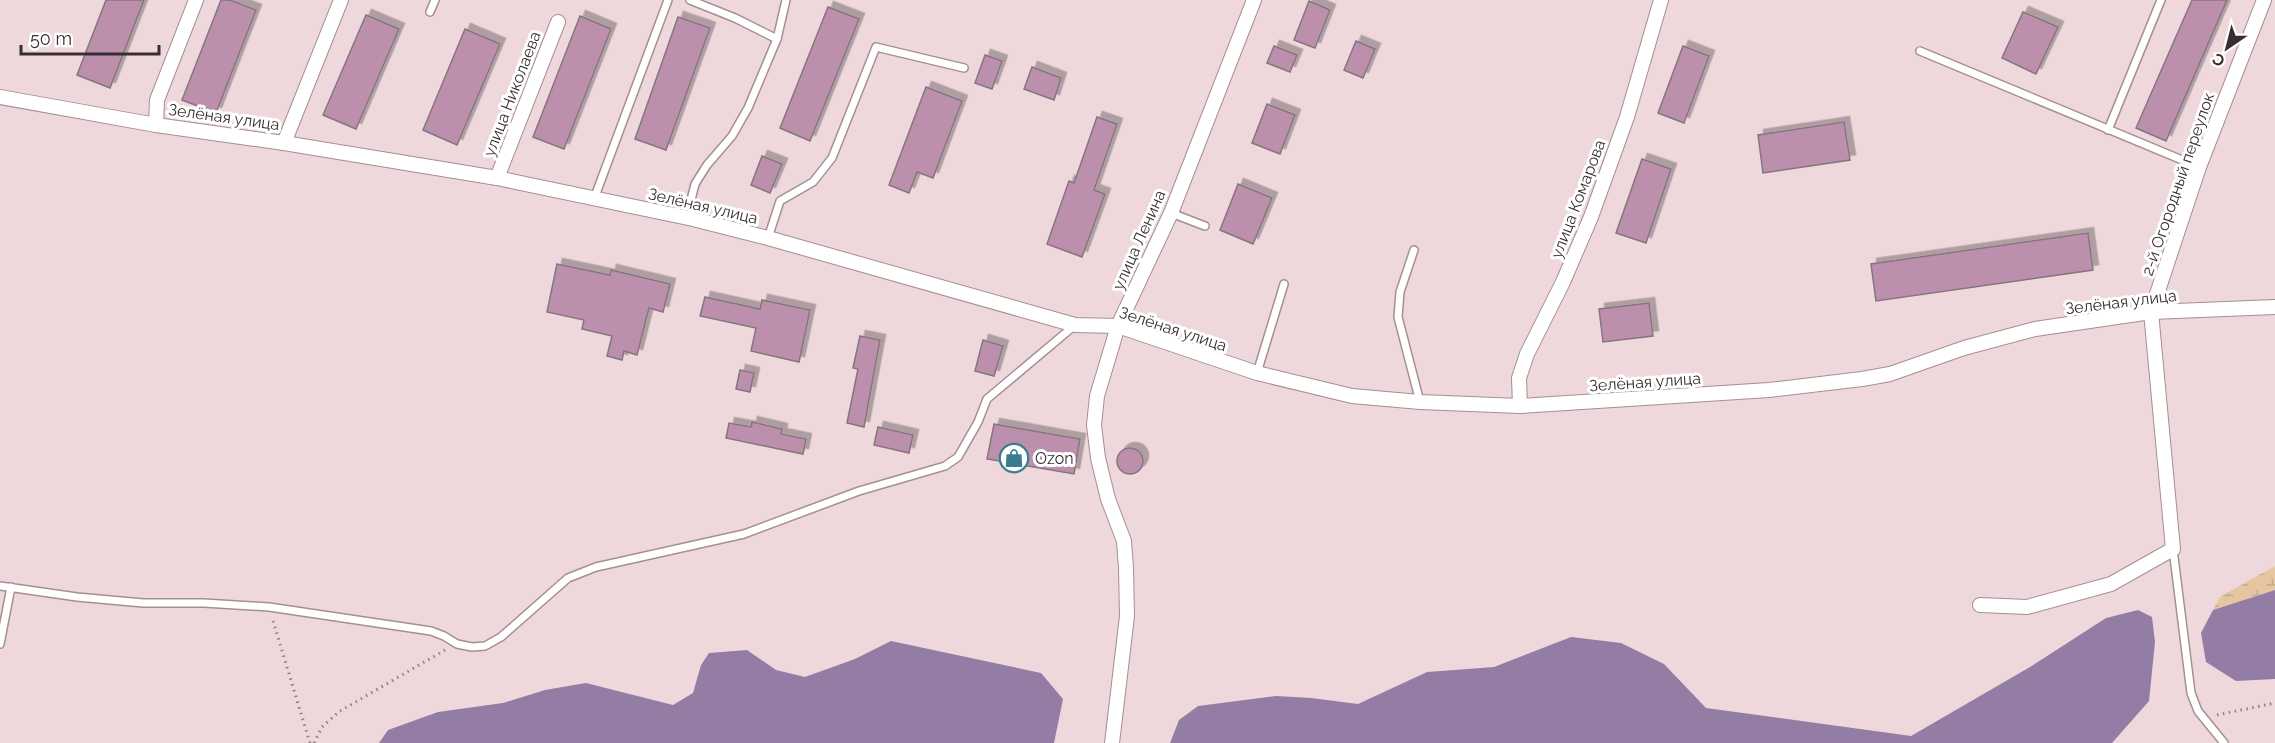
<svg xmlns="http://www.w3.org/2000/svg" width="2275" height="743" viewBox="0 0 2275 743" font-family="Raleway,sans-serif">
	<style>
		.wetland { fill: url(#wetland-marsh) }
		.water { fill: #937da5 }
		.building { fill: #bc90ad; stroke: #85757f; stroke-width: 1.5; filter: url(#shadow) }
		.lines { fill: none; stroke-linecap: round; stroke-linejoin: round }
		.lane-casing { stroke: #a48f92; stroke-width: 10 }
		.street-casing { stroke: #a48f92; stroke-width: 16 }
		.path { stroke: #8f8082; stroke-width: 3; stroke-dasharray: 1.5 4.5; stroke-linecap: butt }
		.lane { stroke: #fff; stroke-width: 7 }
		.street { stroke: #fff; stroke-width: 14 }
		.labels { text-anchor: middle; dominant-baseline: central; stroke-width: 6; stroke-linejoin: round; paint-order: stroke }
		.street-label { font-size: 16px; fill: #372e2f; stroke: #fff }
		.poi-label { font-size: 16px; fill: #372e2f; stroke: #fff; text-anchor: start }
	</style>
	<defs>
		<pattern id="wetland-marsh" width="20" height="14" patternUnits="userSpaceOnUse" patternTransform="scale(1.5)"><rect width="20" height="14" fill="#e5c6a1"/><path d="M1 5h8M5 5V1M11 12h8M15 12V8" fill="none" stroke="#c5aa8b"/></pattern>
		<filter id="shadow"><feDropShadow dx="5.5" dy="-5.5" stdDeviation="0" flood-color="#0004"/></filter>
	</defs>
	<rect width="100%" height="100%" fill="#efd8db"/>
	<path class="wetland" d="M 2275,566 L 2275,590 L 2213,610 L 2220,597 Z"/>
	<g class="water">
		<path d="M 2275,590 L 2275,679 L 2236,681 L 2206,662 L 2201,633 L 2213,610 Z"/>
		<path d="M 2138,610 L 2152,617 L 2155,642 L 2149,701 L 2112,743 L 1170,743 L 1179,720 L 1198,706 L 1276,696 L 1311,698 L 1358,704 L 1427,672 L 1494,667 L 1571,637 L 1621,643 L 1664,664 L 1706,708 L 1911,736 L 2030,667 L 2106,618 Z"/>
		<path d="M 891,641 L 1041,673 L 1063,699 L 1054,743 L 379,743 L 388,730 L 438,712 L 503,703 L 545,690 L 586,683 L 673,705 L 693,693 L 701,665 L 709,653 L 747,650 L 776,670 L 805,677 L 855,659 Z"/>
	</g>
	<g class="building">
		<path d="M 106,0 L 144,0 L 110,88 L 77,75 Z"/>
		<path d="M 221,0 L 230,0 L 256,10 L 216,113 L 182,100 Z"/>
		<path d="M 2192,0 L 2227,0 L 2166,141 L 2136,128 Z"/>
		<path d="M 1309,1 L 1330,10 L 1315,48 L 1294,40 Z"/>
		<path d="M 828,7 L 859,19 L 810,141 L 780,128 Z"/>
		<path d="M 2023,12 L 2058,27 L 2036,74 L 2002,58 Z"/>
		<path d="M 366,15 L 399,29 L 356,129 L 323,115 Z"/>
		<path d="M 580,16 L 611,29 L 564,149 L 533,137 Z"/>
		<path d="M 678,17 L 710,28 L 666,150 L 635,139 Z"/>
		<path d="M 465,29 L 500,44 L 457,145 L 423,130 Z"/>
		<path d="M 1356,41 L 1375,49 L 1363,78 L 1344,70 Z"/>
		<path d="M 1274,46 L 1297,55 L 1290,72 L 1267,63 Z"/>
		<path d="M 1683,46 L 1709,56 L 1684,123 L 1658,113 Z"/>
		<path d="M 985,55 L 1002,61 L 992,89 L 975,83 Z"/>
		<path d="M 1032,67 L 1061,78 L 1054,100 L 1024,89 Z"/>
		<path d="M 926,87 L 962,101 L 933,178 L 917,172 L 909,193 L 889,185 Z"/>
		<path d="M 1267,104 L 1295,115 L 1280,154 L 1252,143 Z"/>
		<path d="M 1097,117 L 1117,124 L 1094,190 L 1105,194 L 1082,257 L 1047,244 L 1069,181 L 1074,183 Z"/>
		<path d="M 1844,122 L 1850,160 L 1763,173 L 1758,135 Z"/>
		<path d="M 762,156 L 782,164 L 770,193 L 751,185 Z"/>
		<path d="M 1642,159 L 1671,169 L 1646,243 L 1616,233 Z"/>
		<path d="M 1238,184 L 1272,198 L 1253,244 L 1220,230 Z"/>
		<path d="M 2088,233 L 2093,270 L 1876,301 L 1871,264 Z"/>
		<path d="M 557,264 L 610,275 L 611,270 L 670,284 L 663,312 L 649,308 L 637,355 L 624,351 L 622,360 L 607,356 L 612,336 L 582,329 L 584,320 L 547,312 Z"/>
		<path d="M 705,297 L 760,309 L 762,300 L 810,310 L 799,362 L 751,351 L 756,328 L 700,316 Z"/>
		<path d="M 1649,303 L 1653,336 L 1603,342 L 1599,309 Z"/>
		<path d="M 860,336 L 880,340 L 864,427 L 847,423 L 858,369 L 853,368 Z"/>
		<path d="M 983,340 L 1003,346 L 994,376 L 975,371 Z"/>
		<path d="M 740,370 L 754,373 L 750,392 L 736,389 Z"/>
		<path d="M 752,422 L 782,429 L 781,434 L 806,439 L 803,454 L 726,438 L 729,423 L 751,427 Z"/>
		<path d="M 994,424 L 1080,439 L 1074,474 L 987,459 Z"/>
		<path d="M 878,427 L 913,435 L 909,453 L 874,445 Z"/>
		<circle cx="1130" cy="461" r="13"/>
	</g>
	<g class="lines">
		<g class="lane-casing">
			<g id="lane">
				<path d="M 690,0 L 735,18 L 777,39"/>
				<path d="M 430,12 L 435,0"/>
				<path d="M 1920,51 L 2199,167"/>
				<path d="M 2108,130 L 2161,0"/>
				<path d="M 594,199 L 668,0"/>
				<path d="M 1171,213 L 1205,226"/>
				<path d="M 693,219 L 691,200 L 695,184 L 707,165 L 732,136 L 748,108 L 777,39 L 786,0"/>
				<path d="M 768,238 L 780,201 L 813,182 L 832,158 L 876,47 L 964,68"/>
				<path d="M 1414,250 L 1400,292 L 1398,317 L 1420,402"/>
				<path d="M 1257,373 L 1284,284"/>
				<path d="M 2173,549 L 2191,693 L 2198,711 L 2224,743"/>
				<path d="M 0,586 L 77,597 L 143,603 L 204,603 L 269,607 L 431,631 L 444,636 L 457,644 L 472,647 L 485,646 L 501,637 L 568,578 L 596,567 L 744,534 L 859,491 L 945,466 L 958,457 L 978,422 L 987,399 L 1075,325"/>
				<path d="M 0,644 L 11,587"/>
			</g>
		</g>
		<g class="street-casing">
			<g id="street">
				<path d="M 0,97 L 156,125 L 284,143 L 497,178 L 693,219 L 768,238 L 1075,325 L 1118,326 L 1257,373 L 1352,396 L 1420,402 L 1520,406 L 1769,390 L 1862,379 L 1890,374 L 1964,348 L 2035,329 L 2151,312 L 2275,307"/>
				<path d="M 156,125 L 157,100 L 196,0"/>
				<path d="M 284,143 L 341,0"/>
				<path d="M 497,178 L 558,22"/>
				<path d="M 1520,406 L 1519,378 L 1527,354 L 1563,282 L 1591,217 L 1627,117 L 1661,0"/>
				<path d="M 1980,605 L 2027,607 L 2111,584 L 2173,549 L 2151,312 L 2199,167 L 2264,0"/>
				<path d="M 1112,743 L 1127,616 L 1126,568 L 1124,541 L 1108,499 L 1098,458 L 1094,425 L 1097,396 L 1118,326 L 1171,213 L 1254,0"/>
			</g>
		</g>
		<g class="path">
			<path d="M 273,621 L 310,743"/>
			<path d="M 2217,715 L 2275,703"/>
			<path d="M 314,743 L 322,727 L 340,711 L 445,650"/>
		</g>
		<use href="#lane" class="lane"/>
		<use href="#street" class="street"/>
	</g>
	<defs>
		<g id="shop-ring" transform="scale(1.5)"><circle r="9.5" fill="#fff" stroke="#3b7d8f" stroke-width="1.5"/><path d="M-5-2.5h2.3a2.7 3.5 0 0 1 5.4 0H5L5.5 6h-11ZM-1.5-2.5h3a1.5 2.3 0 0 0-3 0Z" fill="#3b7d8f"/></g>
	</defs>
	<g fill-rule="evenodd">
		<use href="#shop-ring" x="1014" y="458"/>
	</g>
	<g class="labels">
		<g class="street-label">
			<text transform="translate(512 94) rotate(-69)">улица Николаева</text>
			<text transform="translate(224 117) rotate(8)">Зелёная улица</text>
			<text transform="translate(2178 184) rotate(-71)">2-й Огородный переулок</text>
			<text transform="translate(1578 199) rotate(-69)">улица Комарова</text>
			<text transform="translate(703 206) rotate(13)">Зелёная улица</text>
			<text transform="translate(1139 240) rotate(-66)">улица Ленина</text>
			<text transform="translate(2121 302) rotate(-7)">Зелёная улица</text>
			<text transform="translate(1173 329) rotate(18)">Зелёная улица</text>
			<text transform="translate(1645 382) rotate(-4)">Зелёная улица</text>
		</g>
		<g class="poi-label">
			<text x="1035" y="458">Ozon</text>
		</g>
	</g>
	<g transform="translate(2227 48) rotate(215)" stroke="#ffffff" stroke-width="4.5" paint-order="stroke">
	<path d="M0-4.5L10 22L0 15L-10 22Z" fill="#372e2f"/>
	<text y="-9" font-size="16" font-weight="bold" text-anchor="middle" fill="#372e2f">С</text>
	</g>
	<path d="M21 45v9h138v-9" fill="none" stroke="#372e2f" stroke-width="3"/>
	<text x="30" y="45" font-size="18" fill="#372e2f" stroke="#ffffff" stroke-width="4.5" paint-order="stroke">50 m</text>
</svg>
